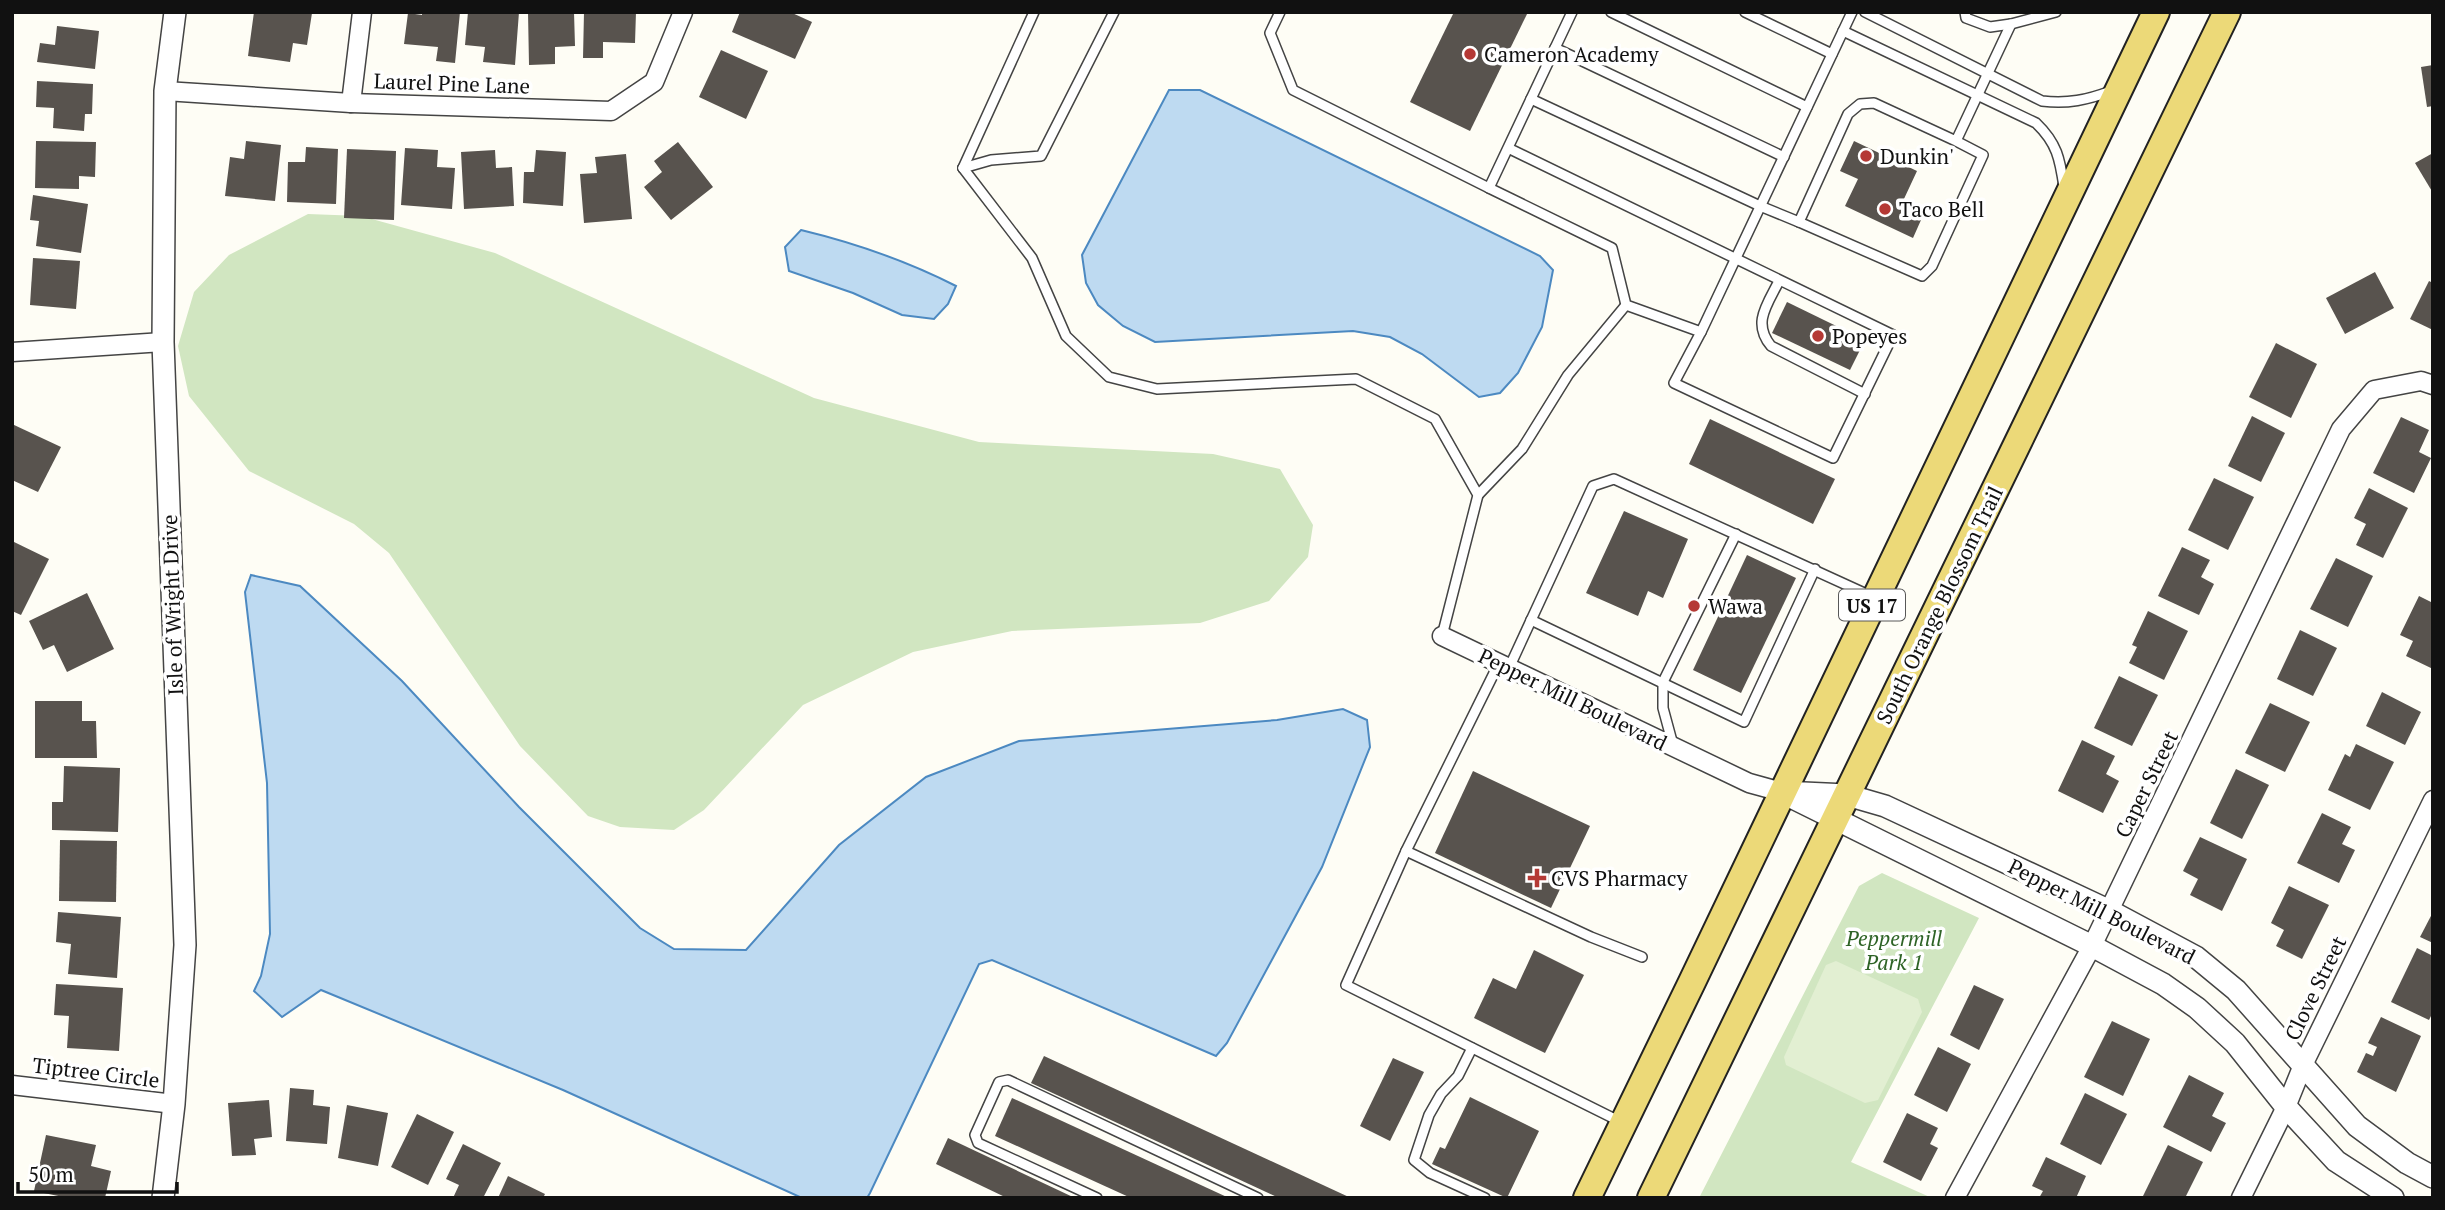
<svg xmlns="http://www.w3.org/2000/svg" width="2445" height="1210" viewBox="0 0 2445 1210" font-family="'PT Serif',serif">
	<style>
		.green { fill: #d1e6c1 }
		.pitch { fill: #e2efd2 }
		.water { fill: #bedaf1; stroke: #4c89c1; stroke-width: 2 }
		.building { fill: #58534e }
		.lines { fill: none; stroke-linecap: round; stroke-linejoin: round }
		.service-casing { stroke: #444; stroke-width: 12 }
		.minor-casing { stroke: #444; stroke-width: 21 }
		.tertiary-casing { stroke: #444; stroke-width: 24 }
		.primary-casing { stroke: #222; stroke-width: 30 }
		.service { stroke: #fff; stroke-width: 9 }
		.minor { stroke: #fff; stroke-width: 18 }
		.tertiary { stroke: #fff; stroke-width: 21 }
		.primary { stroke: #ecd978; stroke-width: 26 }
		.poi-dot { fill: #b53935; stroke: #fff; stroke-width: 2.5 }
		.labels { text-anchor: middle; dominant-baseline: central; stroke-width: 7; stroke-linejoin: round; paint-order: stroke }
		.shield { fill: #fff; stroke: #585858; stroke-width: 2 }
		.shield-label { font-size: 19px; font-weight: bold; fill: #111 }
		.poi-label { font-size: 21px; fill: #111; stroke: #fff; text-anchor: start }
		.street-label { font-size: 21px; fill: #111; stroke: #fff }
		.park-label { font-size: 21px; font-style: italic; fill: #2e6326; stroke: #fff }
	</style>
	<rect width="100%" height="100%" fill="#fefdf5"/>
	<g class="green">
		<path d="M 308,214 L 361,216 L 495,253 L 814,398 L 979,442 L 1213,454 L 1280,469 L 1313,525 L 1308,557 L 1269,601 L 1200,623 L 1012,631 L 913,652 L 803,705 L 704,810 L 674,830 L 620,827 L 588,816 L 520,746 L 389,553 L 354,524 L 249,471 L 189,396 L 178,346 L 194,292 L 229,255 Z"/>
		<path d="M 1882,873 L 1979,918 L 1851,1162 L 1932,1198 L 1699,1198 L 1859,886 Z"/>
	</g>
	<path class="pitch" d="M 1836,961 L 1918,999 L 1922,1012 L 1878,1100 L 1865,1103 L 1786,1065 L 1784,1057 L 1826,965 Z"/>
	<g class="water">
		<path d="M 1169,90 L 1200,90 L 1540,256 L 1553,270 L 1542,327 L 1518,373 L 1500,393 L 1479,397 L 1422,354 L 1390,337 L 1353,331 L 1155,342 L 1123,326 L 1098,305 L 1086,283 L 1082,255 Z"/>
		<path d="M 801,230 C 855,243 907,261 956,286 L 948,304 L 934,319 L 902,315 L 853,293 L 789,271 L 785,247 Z"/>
		<path d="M 251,575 L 300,586 L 402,681 L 519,807 L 640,928 L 674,949 L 746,950 L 839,845 L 926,777 L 1019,741 L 1277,720 L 1343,709 L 1367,720 L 1370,747 L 1322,867 L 1227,1043 L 1216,1056 L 992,960 L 979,964 L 870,1193 L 867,1198 L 802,1198 L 563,1090 L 321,990 L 282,1017 L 254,991 L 261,976 L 270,934 L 267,783 L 245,592 Z"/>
	</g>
	<g class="building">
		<path d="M 254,12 L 312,13 L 307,45 L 293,43 L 290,62 L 248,56 Z"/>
		<path d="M 422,12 L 460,12 L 455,63 L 436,61 L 438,47 L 404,44 L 408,13 L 422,15 Z"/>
		<path d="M 468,12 L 519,12 L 515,65 L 483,62 L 485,47 L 465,45 Z"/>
		<path d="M 528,12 L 574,12 L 575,46 L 555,47 L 555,64 L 529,65 Z"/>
		<path d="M 584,12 L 636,12 L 635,43 L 603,42 L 603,58 L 583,58 Z"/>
		<path d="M 740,12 L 790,12 L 812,22 L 795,59 L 732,32 Z"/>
		<path d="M 1454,12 L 1528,12 L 1470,131 L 1410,102 Z"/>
		<path d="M 57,26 L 99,31 L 95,69 L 37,62 L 40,43 L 55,45 Z"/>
		<path d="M 721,50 L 768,71 L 746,119 L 699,97 Z"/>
		<path d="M 2433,65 L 2433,106 L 2427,107 L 2421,67 Z"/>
		<path d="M 37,81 L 93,84 L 92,114 L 85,114 L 84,131 L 53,128 L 54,108 L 36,107 Z"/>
		<path d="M 36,141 L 96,142 L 95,177 L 79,176 L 79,189 L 35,188 Z"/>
		<path d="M 246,141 L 281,145 L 275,201 L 225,196 L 230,157 L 244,159 Z"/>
		<path d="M 1854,141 L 1917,171 L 1903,201 L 1925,211 L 1913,238 L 1845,206 L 1858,179 L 1840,171 Z"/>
		<path d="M 678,142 L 713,187 L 671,220 L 644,187 L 662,172 L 654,161 Z"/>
		<path d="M 306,147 L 338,149 L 336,204 L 287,202 L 288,162 L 305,162 Z"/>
		<path d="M 405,148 L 438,150 L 437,167 L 455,168 L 452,209 L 401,205 Z"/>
		<path d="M 347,149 L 396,151 L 394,220 L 344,218 Z"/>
		<path d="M 495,150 L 496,168 L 512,167 L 514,206 L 464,209 L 461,152 Z"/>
		<path d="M 536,150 L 566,152 L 563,206 L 523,203 L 524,172 L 534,172 Z"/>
		<path d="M 2433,153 L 2433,193 L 2415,163 Z"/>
		<path d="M 626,154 L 632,219 L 584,223 L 580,174 L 597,173 L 595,157 Z"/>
		<path d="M 33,195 L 88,204 L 81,253 L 36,246 L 39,221 L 30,220 Z"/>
		<path d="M 33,258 L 80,261 L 76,309 L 30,305 Z"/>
		<path d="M 2375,272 L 2394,308 L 2345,334 L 2326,298 Z"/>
		<path d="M 2429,281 L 2433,283 L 2433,330 L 2410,319 Z"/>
		<path d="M 1787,302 L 1865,340 L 1850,370 L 1772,333 Z"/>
		<path d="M 2276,343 L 2317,364 L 2291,418 L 2249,397 Z"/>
		<path d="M 2252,416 L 2285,433 L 2261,482 L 2228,466 Z"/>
		<path d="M 2401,417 L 2429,430 L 2419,452 L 2431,458 L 2414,493 L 2373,473 Z"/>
		<path d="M 1710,419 L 1835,479 L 1813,524 L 1689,464 Z"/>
		<path d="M 12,424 L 61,447 L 38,492 L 12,480 Z"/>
		<path d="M 2214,478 L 2254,497 L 2228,550 L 2188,530 Z"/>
		<path d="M 2369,488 L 2408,508 L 2383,558 L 2356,545 L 2366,524 L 2354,518 Z"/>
		<path d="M 1624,511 L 1688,539 L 1663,598 L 1648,591 L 1638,616 L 1586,593 Z"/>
		<path d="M 12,541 L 49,559 L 21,615 L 12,611 Z"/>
		<path d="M 2182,547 L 2210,560 L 2201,577 L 2214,584 L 2199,615 L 2158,596 Z"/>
		<path d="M 1747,555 L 1796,578 L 1741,693 L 1693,670 Z"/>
		<path d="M 2336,558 L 2373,576 L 2348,627 L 2310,609 Z"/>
		<path d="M 87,593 L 114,649 L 67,672 L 54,645 L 43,650 L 29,621 Z"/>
		<path d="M 2419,596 L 2433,603 L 2433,669 L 2406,656 L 2413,641 L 2400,635 Z"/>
		<path d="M 2148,611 L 2188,631 L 2164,680 L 2129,663 L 2137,647 L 2132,645 Z"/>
		<path d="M 2300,630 L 2337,648 L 2313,696 L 2277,679 Z"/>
		<path d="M 2119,676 L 2158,695 L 2132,746 L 2094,728 Z"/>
		<path d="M 2382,692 L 2421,712 L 2405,745 L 2366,726 Z"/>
		<path d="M 35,701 L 82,701 L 82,721 L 96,721 L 97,758 L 35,758 Z"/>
		<path d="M 2270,703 L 2310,722 L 2285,772 L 2245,753 Z"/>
		<path d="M 2082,740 L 2115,756 L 2106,774 L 2119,781 L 2103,813 L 2058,791 Z"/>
		<path d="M 2356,744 L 2394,762 L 2370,810 L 2328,790 L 2345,754 L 2350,757 Z"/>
		<path d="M 64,766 L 120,768 L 118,832 L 52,830 L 52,802 L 63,802 Z"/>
		<path d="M 2236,769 L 2269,785 L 2242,839 L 2210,823 Z"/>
		<path d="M 1473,771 L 1590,826 L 1551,908 L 1435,853 Z"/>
		<path d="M 2322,813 L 2351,827 L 2342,844 L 2355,850 L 2339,883 L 2297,863 Z"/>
		<path d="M 2200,837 L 2247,859 L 2222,911 L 2190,895 L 2198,879 L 2183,871 Z"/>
		<path d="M 60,840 L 117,841 L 116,902 L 59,901 Z"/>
		<path d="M 2289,886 L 2329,905 L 2302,959 L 2276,946 L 2284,930 L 2271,923 Z"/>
		<path d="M 58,912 L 121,917 L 117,978 L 68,974 L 71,944 L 56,942 Z"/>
		<path d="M 2433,912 L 2433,943 L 2420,937 Z"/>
		<path d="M 2417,948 L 2433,956 L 2433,1012 L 2429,1020 L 2391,1002 Z"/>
		<path d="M 1534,950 L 1584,975 L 1545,1053 L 1474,1018 L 1493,978 L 1516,989 Z"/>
		<path d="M 56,984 L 123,988 L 119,1051 L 67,1048 L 69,1016 L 54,1015 Z"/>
		<path d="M 1974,985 L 2004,999 L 1979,1050 L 1950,1035 Z"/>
		<path d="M 2381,1017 L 2421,1036 L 2396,1092 L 2357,1072 L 2366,1053 L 2373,1056 L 2377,1047 L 2368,1043 Z"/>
		<path d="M 2112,1021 L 2150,1039 L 2123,1096 L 2084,1077 Z"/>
		<path d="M 1938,1047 L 1971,1064 L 1947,1112 L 1914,1095 Z"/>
		<path d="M 1044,1056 L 1351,1198 L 1279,1198 L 1031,1083 Z"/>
		<path d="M 1393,1058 L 1424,1072 L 1390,1141 L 1360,1126 Z"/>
		<path d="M 2189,1075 L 2224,1093 L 2212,1116 L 2226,1123 L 2211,1152 L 2163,1127 Z"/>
		<path d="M 290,1088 L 314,1090 L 313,1105 L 330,1107 L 327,1144 L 286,1141 Z"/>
		<path d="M 2085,1093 L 2127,1114 L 2101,1165 L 2060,1144 Z"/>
		<path d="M 1470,1097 L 1539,1131 L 1507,1198 L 1432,1164 L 1440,1147 L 1445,1149 Z"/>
		<path d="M 1012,1098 L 1229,1198 L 1131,1198 L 995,1136 Z"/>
		<path d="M 269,1100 L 272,1137 L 254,1139 L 256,1155 L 232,1156 L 228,1103 Z"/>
		<path d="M 347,1105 L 388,1113 L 378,1166 L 338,1158 Z"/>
		<path d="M 1907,1113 L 1938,1128 L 1930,1144 L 1938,1148 L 1921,1181 L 1883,1162 Z"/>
		<path d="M 417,1114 L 454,1132 L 428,1185 L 391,1167 Z"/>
		<path d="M 46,1135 L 96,1145 L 91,1166 L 111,1171 L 105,1198 L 68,1198 L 34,1191 Z"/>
		<path d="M 948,1138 L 1075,1198 L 1007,1198 L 936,1164 Z"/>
		<path d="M 463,1144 L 501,1163 L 483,1198 L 453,1198 L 459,1185 L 446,1179 Z"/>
		<path d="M 2168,1145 L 2203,1162 L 2185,1198 L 2147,1198 L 2143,1196 Z"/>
		<path d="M 2046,1157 L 2086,1176 L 2076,1198 L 2039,1198 L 2043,1191 L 2032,1186 Z"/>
		<path d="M 508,1176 L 545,1194 L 543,1198 L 498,1198 Z"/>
	</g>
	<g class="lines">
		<g class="service-casing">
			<g id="service">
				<path d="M 1280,12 L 1270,33 L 1293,90 L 1489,188"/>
				<path d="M 1611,12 L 1807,107"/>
				<path d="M 1745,12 L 1832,54"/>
				<path d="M 1865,12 L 2042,101 C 2068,104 2087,100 2111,91"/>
				<path d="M 1965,12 L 1966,18 L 1990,27 L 2011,24 L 2056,12"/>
				<path d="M 1843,31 L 2036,123 C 2057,143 2060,159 2064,187"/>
				<path d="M 1555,48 L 1784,157"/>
				<path d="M 1531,99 L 1760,206 L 1799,222"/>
				<path d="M 1956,141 L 1983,155 L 1932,266 L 1922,276 L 1799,222 L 1848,114 L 1860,104 L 1874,103 L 1956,141 L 2011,24"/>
				<path d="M 1508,148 L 1893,335 L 1833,458 L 1674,383 L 1701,332 L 1626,305 L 1612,248 L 1489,188 C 1516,130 1544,71 1572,12"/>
				<path d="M 963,168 L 1032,258 L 1066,336 L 1109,377 L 1157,389 L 1356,379 L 1435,419 L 1478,495 L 1442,636"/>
				<path d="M 963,168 L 991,160 L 1041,156 L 1114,12"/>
				<path d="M 963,168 L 1034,12"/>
				<path d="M 1779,281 C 1767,305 1752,323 1771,346 L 1865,394"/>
				<path d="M 1701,332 L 1852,12"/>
				<path d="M 1478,495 L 1522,449 L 1568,375 L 1626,305"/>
				<path d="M 1531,620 L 1744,722 L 1815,569"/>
				<path d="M 1499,663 L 1406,851 L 1346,985 L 1621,1122"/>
				<path d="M 1509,668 L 1593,486 L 1614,479 L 1873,597"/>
				<path d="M 1673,745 L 1663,708 L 1663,682 L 1736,534"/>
				<path d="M 1406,851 L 1591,937 L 1642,957"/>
				<path d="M 1472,1048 L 1458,1076 L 1441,1094 L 1429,1115 L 1414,1160 L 1430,1173 L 1485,1198"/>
				<path d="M 1097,1198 L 978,1143 L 975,1135 L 999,1082 L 1008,1080 L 1258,1198"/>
			</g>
		</g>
		<g class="minor-casing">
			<g id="minor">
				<path d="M 165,91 L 351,103 L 611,111 L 654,82 L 683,12"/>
				<path d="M 351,103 L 362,12"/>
				<path d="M 12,352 L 163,342"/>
				<path d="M 1442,636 L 1749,783 L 1782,792"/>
				<path d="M 12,1085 L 174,1104"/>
				<path d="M 1955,1198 L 2092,946 L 2341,429 L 2374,390 L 2421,381 L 2433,385"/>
				<path d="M 2241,1198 L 2286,1107 L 2303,1065 L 2433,800"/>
			</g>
		</g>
		<g class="tertiary-casing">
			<g id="tertiary">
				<path d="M 1782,792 L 1847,795 L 1885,806 L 2110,911 L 2196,957 L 2236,990 L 2357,1126 L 2407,1163 L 2433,1177"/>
				<path d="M 1787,795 L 2092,946 L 2163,984 L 2197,1008 L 2235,1043 L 2286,1107 L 2336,1161 L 2393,1198"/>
				<path d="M 163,1198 L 174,1104 L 185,945 L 163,342 L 165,91 L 175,12"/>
			</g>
		</g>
		<g class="primary-casing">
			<g id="primary">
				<path d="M 1587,1198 L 1692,982 L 2156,12"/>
				<path d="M 1651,1198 L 2227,12"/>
			</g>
		</g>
		<use href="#service" class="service"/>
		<use href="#minor" class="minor"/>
		<use href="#tertiary" class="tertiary"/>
		<use href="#primary" class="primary"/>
	</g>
	<g class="poi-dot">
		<circle cx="1470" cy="54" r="7"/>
		<circle cx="1866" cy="156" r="7"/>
		<circle cx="1885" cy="209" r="7"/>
		<circle cx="1818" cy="336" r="7"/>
		<circle cx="1694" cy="606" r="7"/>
		<path d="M1533.5 867.5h7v7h7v7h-7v7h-7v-7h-7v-7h7z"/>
	</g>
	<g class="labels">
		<rect class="shield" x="1839" y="589.5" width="66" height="31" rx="5"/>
		<g class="shield-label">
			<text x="1872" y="605">US 17</text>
		</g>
		<g class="poi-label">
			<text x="1484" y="54">Cameron Academy</text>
			<text x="1880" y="156">Dunkin'</text>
			<text x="1899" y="209">Taco Bell</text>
			<text x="1832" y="336">Popeyes</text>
			<text x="1708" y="606">Wawa</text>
			<text x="1551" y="878">CVS Pharmacy</text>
		</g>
		<g class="street-label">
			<text transform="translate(452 83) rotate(2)">Laurel Pine Lane</text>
			<text transform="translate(172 605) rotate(-92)">Isle of Wright Drive</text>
			<text transform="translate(1939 605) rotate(-64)">South Orange Blossom Trail</text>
			<text transform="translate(1573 699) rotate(26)">Pepper Mill Boulevard</text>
			<text transform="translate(2146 784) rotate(-64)">Caper Street</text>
			<text transform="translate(2102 911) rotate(27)">Pepper Mill Boulevard</text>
			<text transform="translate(2315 988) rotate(-64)">Clove Street</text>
			<text transform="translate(96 1072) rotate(7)">Tiptree Circle</text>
		</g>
		<g class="park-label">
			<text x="1894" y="938">Peppermill<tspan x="1894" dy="24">Park 1</tspan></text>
		</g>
	</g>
	<rect width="2445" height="1210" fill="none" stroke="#111111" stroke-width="28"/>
	<path d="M18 1182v10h159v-10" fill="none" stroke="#111111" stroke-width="3.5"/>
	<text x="28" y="1182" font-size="21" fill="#111111" stroke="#ffffff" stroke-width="5" paint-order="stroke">50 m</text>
</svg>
